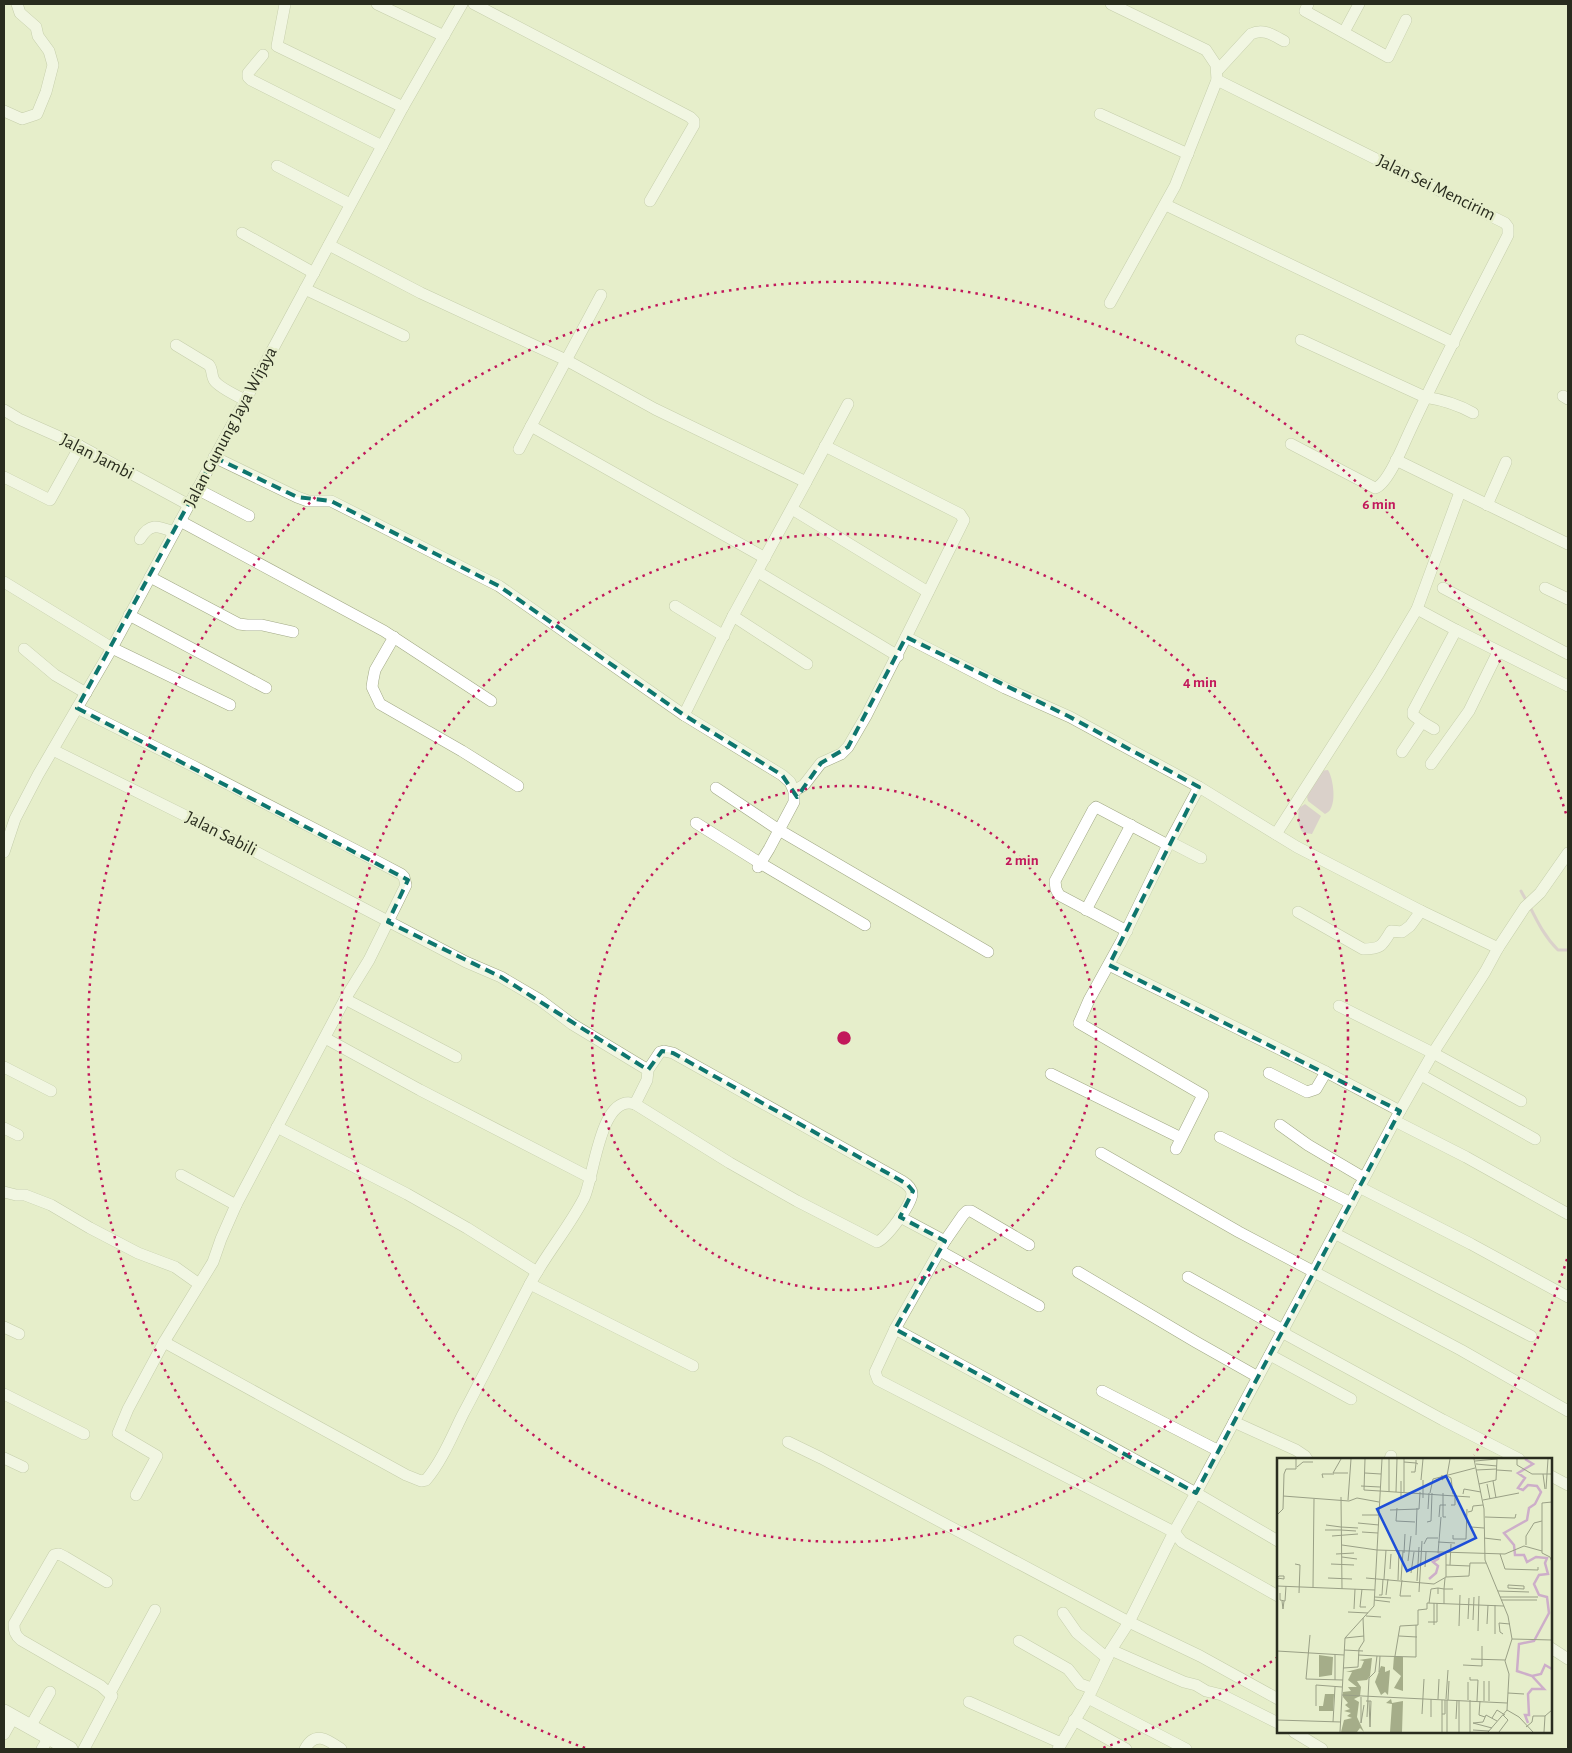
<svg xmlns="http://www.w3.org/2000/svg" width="1572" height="1753" viewBox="0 0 1572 1753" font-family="'Alegreya Sans',sans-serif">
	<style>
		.water { fill: #cdaec9 }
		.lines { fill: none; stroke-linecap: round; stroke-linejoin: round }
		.stream { stroke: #cdaec9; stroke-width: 3 }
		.minor-casing { stroke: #a1a886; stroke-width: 12 }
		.tertiary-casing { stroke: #a1a886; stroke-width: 16 }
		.minor { stroke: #fff; stroke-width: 11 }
		.tertiary { stroke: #fff; stroke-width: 15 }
		.marked { fill: none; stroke: #0f766e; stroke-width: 4; stroke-dasharray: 10 6; stroke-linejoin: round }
		.ring { fill: none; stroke: #c2185b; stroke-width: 2.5; stroke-dasharray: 2.5 5 }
		.labels { text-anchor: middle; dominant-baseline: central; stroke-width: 5; stroke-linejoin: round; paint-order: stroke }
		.street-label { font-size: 18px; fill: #292c1e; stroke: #e6eecb }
		.inset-river { fill: none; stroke: #cdaec9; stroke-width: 2.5 }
		.inset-road { fill: none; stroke: #9aa086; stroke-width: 1 }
		.view { fill: #1d4ed8; fill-opacity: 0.15; stroke: #1d4ed8; stroke-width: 2.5 }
		.inset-edge { fill: none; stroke: #292c1e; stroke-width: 2.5 }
		.centre { fill: #c2185b; stroke: #e6eecb; stroke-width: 2.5 }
		.ring-label { font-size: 15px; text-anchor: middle; font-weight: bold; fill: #c2185b; stroke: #e6eecb; stroke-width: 5; stroke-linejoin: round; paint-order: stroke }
	</style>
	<rect width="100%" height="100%" fill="#e6eecb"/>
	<g class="water">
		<path d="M 1328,770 C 1333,778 1336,799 1331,808 C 1330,811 1328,812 1325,814 L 1308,801 L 1307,797 L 1319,771 Z"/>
		<path d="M 1305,804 L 1321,816 L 1312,834 C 1311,834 1305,833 1304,833 C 1297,829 1298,814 1299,808 Z"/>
	</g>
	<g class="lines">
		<g class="stream">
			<path d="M 1521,891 L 1527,902"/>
			<path d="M 1530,907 C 1538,923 1545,937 1558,950 L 1568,950"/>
		</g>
		<g class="minor-casing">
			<g id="minor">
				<path d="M 285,4 L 277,46 L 403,107"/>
				<path d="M 377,4 L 444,36"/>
				<path d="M 474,4 L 690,117 L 694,121 L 694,125 L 650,201"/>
				<path d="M 1308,4 L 1305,11 L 1388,57 L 1406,20"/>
				<path d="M 1344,32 L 1359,4"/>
				<path d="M 263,55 L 248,73 L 248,77 L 251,80 L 382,146"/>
				<path d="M 1217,71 L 1251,34 C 1263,28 1273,35 1284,41"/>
				<path d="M 1217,80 L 1505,223 L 1508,227 L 1508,235 C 1473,304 1436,373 1404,444 C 1399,455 1386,485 1375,488 L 1291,444"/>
				<path d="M 4,111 L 22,119 L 37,114 L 46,92 L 53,65 L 49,51 L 38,36 L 36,27 L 20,13 L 17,4"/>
				<path d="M 1100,114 L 1188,154"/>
				<path d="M 277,166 L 350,204"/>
				<path d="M 1166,205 L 1454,343"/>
				<path d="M 242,233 L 314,273"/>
				<path d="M 329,245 L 421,293 L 566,360 L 655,409 L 806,482 L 848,404"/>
				<path d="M 305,289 L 404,336"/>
				<path d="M 601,295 L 531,426 L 765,558"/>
				<path d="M 1110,303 L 1175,186 L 1217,80 L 1216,65 L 1206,50 L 1111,4"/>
				<path d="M 1301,340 L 1425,397 C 1444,400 1457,404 1473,413"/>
				<path d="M 176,345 L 209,365 C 213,370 211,375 214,380 C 218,387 237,396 245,400"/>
				<path d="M 1563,396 L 1568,399"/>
				<path d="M 4,410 L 19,419 L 80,446 L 189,505"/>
				<path d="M 825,446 L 960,514 L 964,520 L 906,637 L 1005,688 L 1070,717 L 1199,787 L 1297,847 L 1421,911 L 1498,948"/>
				<path d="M 519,449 L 531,426"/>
				<path d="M 214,457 L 297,497 L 308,501 L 331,501 L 499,586 L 684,715 L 782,775 L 790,782 L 794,791 L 794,802 L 769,849 L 758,867"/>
				<path d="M 1396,460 L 1568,544"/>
				<path d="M 4,477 L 50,500 L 80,446"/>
				<path d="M 197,489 L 249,516"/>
				<path d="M 1487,505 L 1506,462"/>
				<path d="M 792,509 L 928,592"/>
				<path d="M 180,521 L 384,631 L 491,701"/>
				<path d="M 140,539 C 150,522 158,526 174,532"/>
				<path d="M 758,572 L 898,656"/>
				<path d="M 150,577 L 239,624 L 247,625 L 262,625 L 293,632"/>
				<path d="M 4,582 L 112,648 L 230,705"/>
				<path d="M 1443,588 L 1568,654"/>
				<path d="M 1545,588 L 1568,599"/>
				<path d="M 675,606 L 724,636"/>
				<path d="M 1417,609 L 1456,630 L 1568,686"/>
				<path d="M 129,615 L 266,688"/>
				<path d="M 733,616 L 807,664"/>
				<path d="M 394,637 L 375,670 L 373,680 L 372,687 L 380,704 L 462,751 L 518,786"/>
				<path d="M 24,649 L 55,675 L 86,693"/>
				<path d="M 77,708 L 193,766 L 363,854 L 401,874 L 404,877 L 406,885 L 369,960 L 345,999 L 236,1205 L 221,1239 L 213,1262 L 164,1342 L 128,1409 L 118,1433 L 157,1456 L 136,1495"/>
				<path d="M 684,715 L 733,616 L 806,482"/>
				<path d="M 1422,722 L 1434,729"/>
				<path d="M 53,750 L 208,827 L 466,962 L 501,977 L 540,1000 L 572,1024 L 648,1070 L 647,1080 L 635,1104 L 730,1163 L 797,1201 L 877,1242 C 887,1238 911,1205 912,1194 C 912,1188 907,1184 902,1181 L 673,1053 L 664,1051 L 660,1052 L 648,1070"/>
				<path d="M 1402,752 L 1422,722 L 1413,715 L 1413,711 L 1456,630"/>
				<path d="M 1431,764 L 1469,711 L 1498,652"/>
				<path d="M 716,788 L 779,830 L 988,952"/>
				<path d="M 794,791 L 804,785 L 821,763 L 841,754 L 848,747 L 866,716 L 906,637"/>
				<path d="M 696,823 L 760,863 L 865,925"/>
				<path d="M 1276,834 L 1379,673 L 1417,609 L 1460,492"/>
				<path d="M 1170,842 L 1201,858"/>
				<path d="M 4,852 L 15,819 L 38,775 L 112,648 L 403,107 L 462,4"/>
				<path d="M 1086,910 L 1131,825"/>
				<path d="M 1298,912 L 1363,949 C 1381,949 1382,946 1391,931 L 1402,932 L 1410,926 L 1421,911"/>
				<path d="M 1127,931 L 1059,895 L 1056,889 L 1055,881 L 1093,810 L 1096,807 L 1168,845"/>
				<path d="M 1109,965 L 1326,1072 L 1400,1111"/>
				<path d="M 345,999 L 456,1057"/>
				<path d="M 1339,1006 L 1433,1053 L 1521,1101"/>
				<path d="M 325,1038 L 420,1090 L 591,1178"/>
				<path d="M 4,1067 L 51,1091"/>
				<path d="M 1269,1073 L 1307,1092 L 1316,1089 L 1326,1072"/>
				<path d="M 1051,1074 L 1181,1138"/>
				<path d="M 1421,1075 L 1535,1139"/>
				<path d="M 1395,1121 L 1466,1157 L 1568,1214"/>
				<path d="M 1280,1125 L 1308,1145 L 1364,1178"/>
				<path d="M 277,1127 L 407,1194 L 467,1228 L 537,1272"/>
				<path d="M 4,1128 L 18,1135"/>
				<path d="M 1220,1137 L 1351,1203"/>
				<path d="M 1176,1149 L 1203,1095 L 1079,1023 L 1089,1000 L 1121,942 L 1168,845 L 1199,787"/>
				<path d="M 1101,1153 L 1239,1232 L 1461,1350 L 1568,1411"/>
				<path d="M 181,1175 L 236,1205"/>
				<path d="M 1359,1187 L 1471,1244 L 1568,1297"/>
				<path d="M 4,1192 L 16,1195 L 25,1195 L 51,1205 L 90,1228 L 138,1253 L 175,1267 L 199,1284"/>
				<path d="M 900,1217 L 945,1241"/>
				<path d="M 1336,1234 L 1531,1336"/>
				<path d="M 1029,1245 L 971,1211 L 967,1211 L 963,1215 L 945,1241 L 895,1329 L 875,1372 L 878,1380 L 1174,1532 L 1182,1542 L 1278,1596"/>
				<path d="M 940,1251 L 1039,1306"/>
				<path d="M 1078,1272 L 1196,1342 L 1258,1377"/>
				<path d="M 1188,1277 L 1283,1330 L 1287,1335 L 1443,1420 L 1519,1459"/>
				<path d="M 530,1284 L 693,1366"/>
				<path d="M 4,1327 L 19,1334"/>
				<path d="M 895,1329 L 1196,1493 L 1278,1541"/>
				<path d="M 164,1342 L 406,1475 L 421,1481 L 426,1480 C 442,1461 452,1436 463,1414 C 486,1371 507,1328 529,1286 C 545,1255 568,1229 584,1198 C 594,1178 600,1092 635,1104"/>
				<path d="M 1270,1355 L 1351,1399"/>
				<path d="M 1102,1391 L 1219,1451"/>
				<path d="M 4,1394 L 84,1434"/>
				<path d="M 1234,1422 L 1296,1450 L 1305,1456 L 1307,1459"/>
				<path d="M 788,1442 L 821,1458 L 1129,1622 L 1200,1656 L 1278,1699"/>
				<path d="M 4,1458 L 23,1467"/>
				<path d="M 1390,1459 L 1391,1456"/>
				<path d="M 1551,1476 L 1568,1485"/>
				<path d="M 1063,1613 L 1077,1633 L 1107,1658"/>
				<path d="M 1019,1641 L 1068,1669 L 1080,1684 L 1091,1688"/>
				<path d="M 1551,1648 L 1568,1659"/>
				<path d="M 1111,1650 L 1184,1682 L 1196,1685 L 1206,1691 L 1222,1695 L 1278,1723"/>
				<path d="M 110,1693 L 155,1610"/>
				<path d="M 1088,1698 L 1186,1749"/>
				<path d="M 969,1702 L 1061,1743"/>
				<path d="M 1074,1720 L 1126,1749"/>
				<path d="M 30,1727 L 50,1692"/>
				<path d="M 1294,1732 L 1322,1749"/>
				<path d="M 4,1734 L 13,1718"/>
				<path d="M 42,1749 L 49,1737"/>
				<path d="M 84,1749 L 112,1696 L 101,1686 L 21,1640 C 15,1635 14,1631 14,1624 L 54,1555 L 59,1554 L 65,1557 L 107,1582"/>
				<path d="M 305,1749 C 315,1730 328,1740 341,1749"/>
				<path d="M 1058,1749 L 1088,1698 L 1111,1650 L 1129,1622 L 1174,1532 L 1196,1493 L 1400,1111 L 1433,1053 L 1485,972 L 1498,948 L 1525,907 L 1540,893 L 1568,853"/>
			</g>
		</g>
		<g class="tertiary-casing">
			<path id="tertiary" d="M 4,1712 L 70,1749"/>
		</g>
		<use href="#minor" class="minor"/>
		<use href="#tertiary" class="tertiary"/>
	</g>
	<path d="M0 0H1572V1753H0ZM 214,457 L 297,497 L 331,501 L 499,586 L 684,715 L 782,775 L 797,797 L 821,763 L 848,747 L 906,637 L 1070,717 L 1199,787 L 1109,965 L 1400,1111 L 1196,1493 L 895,1329 L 945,1241 L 900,1217 L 913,1191 L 907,1184 L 673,1053 L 662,1051 L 648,1070 L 501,977 L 388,922 L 408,880 L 77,708 Z" fill="#e6eecb" fill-opacity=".55" fill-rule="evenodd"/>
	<path class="marked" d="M 214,457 L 297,497 L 331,501 L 499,586 L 684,715 L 782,775 L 797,797 L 821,763 L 848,747 L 906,637 L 1070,717 L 1199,787 L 1109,965 L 1400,1111 L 1196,1493 L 895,1329 L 945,1241 L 900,1217 L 913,1191 L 907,1184 L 673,1053 L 662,1051 L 648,1070 L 501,977 L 388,922 L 408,880 L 77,708 Z"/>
	<g class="ring">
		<circle cx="844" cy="1038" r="252"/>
		<circle cx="844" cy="1038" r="504"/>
		<path d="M1567 1259A756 756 0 0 1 1474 1455M1278 1657A756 756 0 0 1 1103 1748M585 1748A756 756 0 1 1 1567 817"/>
	</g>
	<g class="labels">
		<g class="street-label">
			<text transform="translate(1436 188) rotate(26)">Jalan Sei Mencirim</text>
			<text transform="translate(231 427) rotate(-62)">Jalan Gunung Jaya Wijaya</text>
			<text transform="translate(97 457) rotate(27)">Jalan Jambi</text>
			<text transform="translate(221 834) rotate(27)">Jalan Sabili</text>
		</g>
	</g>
	<g transform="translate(1277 1458)">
		<rect width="275" height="275" fill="#e6eecb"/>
		<path d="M 42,197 L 56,199 L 55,217 L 42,219 ZM 117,198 L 126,199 L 126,233 L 117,230 L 124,218 L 116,211 ZM 95,200 L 93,218 L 90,222 L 80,223 L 84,229 L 83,238 L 77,241 L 82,244 L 80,259 L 87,274 L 83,270 L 80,274 L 64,274 L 67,262 L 75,260 L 70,258 L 74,255 L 67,253 L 73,251 L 68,247 L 71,245 L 66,239 L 66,234 L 74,233 L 71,229 L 80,229 L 71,222 L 75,214 L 69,214 L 84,210 L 87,203 L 82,202 ZM 104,208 L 108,209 L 108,214 L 113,212 L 111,237 L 108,234 L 104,237 L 98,224 ZM 48,236 L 57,236 L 56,253 L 42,253 L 42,248 L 46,248 ZM 114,241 L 115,245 L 126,243 L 125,274 L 113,274 L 115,246 L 109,245 Z" fill="#a5ad89"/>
		<path class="inset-river" d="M 248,1 L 256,6 L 241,15 L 248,20 L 241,30 L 246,32 L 251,27 L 260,28 L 264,34 L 258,46 L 252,50 L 250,62 L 227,75 L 237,87 L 238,97 L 247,97 L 250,104 L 259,99 L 270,100 L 268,105 L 271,116 L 262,117 L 257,126 L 262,137 L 270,139 L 272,155 L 257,183 L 242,186 L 240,213 L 255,218 L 264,216 L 268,207 L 275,211M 152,121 L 159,115 L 161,108 L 156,104 L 161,101 L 163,95M 251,265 L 248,257 L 252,257 L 251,236 L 255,231 L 267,231 L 255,218"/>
		<path class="inset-road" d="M 64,1 L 56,15 L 71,15M 88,1 L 87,32 L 103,33M 112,1 L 112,34M 197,1 L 207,51 L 208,102 L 231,158 L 235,181 L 228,203 L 232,216 L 230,252 L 211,274M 240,1 L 240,7 L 255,16 L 275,16M 198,3 L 220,1M 127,4 L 139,5 L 139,2M 199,6 L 220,8M 20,9 L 26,4 L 36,4M 199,12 L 220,11M 220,12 L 235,13M 134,14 L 138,14 L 139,5 L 141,6M 88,15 L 104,16M 266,16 L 268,31M 165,17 L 165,22 L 170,18 L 174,20M 170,18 L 173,1M 46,20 L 45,16 L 57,16M 174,20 L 176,36M 144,22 L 146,1M 216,23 L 219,40M 202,26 L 219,22 L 220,1M 210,26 L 213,41M 84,28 L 103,29M 269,31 L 271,1M 103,33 L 193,39M 119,34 L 120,1M 127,34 L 127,1M 153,35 L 156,21 L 198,10M 166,35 L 166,59 L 169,59M 186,36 L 187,31 L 204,34M 6,38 L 72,43 L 80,40 L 102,44M 64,39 L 65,131M 124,39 L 124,23M 146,40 L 146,22M 71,42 L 74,1M 206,42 L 242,35M 275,44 L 265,45 L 265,95 L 273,99 L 275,104M 174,47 L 178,47 L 178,36M 120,50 L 119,63 L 138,64M 151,51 L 152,35M 113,52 L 142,51 L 143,34M 191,54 L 195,53 L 196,48 L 206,47M 0,57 L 6,51 L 7,16 L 9,11 L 19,11 L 19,1M 85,57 L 102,57M 162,59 L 163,47 L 169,47M 208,59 L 238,60 L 239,56M 150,64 L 154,63 L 155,35M 81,65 L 102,67M 49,67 L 64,69M 64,69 L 81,70M 48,72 L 64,72M 64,72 L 79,73M 195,73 L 194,69 L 207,70M 85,74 L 101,75M 139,77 L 140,50M 176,77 L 176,81 L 189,81 L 190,51M 55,78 L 81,76M 207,80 L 224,82M 161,84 L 178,85M 147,86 L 150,80 L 161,80M 65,87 L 100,92M 249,87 L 249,78 L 257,65 L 265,63M 100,92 L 228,96 L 247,88 L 265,93M 127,95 L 128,76M 161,95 L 164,59M 59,96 L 77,95M 223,96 L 228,111 L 261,112 L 261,109M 65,99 L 80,101M 131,103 L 134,78M 18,106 L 23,107 L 22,135M 54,106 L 77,107M 169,107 L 193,108M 173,107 L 174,86M 148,109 L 149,94M 113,111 L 114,96M 134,115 L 137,94M 7,118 L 7,121 L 0,120 L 2,118 ZM 192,118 L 193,105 L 209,105M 169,119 L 169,96M 51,120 L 75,121M 89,120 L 157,126 L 169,119 L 192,118M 107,121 L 109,92M 121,122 L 122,93M 124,122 L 126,93M 125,122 L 123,138 L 134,138M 140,123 L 142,89M 231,127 L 247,128 L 247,131 L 231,130 ZM 0,128 L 98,132M 36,129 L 37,41M 85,131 L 83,149 L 89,149M 221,133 L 252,134M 142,134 L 145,83M 3,135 L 3,142 L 8,143 L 9,128M 161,136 L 161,130 L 167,131 L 168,120M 102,137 L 105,137 L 106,121M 109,137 L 111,121M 98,139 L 114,140M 223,139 L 261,139M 97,142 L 113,144M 224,142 L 260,142M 5,143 L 6,151 L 7,143M 152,145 L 154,131 L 161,130M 167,146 L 167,131 L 176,131M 77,151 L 78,131M 71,154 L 91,155M 89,158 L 104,159M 191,161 L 192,140M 196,162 L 197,139M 151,164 L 160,164 L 160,145M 210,166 L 211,147M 157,167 L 157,145M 182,168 L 183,137M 201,173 L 202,138M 218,176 L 218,147M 226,176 L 223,174 L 222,165 L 233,166M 33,177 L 29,221 L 66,222M 122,178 L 140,179M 68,180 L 87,178M 235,181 L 275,182M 67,192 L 86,193M 0,193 L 67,197M 81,197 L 100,198M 118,198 L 123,168 L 141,167 L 141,152 L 150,151 L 150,145 L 227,148M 194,201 L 228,202M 186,207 L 205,208 L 205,188M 81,209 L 82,191 L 87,183 L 86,160M 66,210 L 81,209M 102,214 L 103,198M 193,219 L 193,222 L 201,222 L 200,243M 58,222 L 58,196M 231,235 L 247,236M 65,237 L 230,245M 84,239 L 84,265 L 87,247M 154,241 L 154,259M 161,241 L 162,221M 169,241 L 171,212M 171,242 L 172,223M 191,242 L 191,224M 193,242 L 193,274M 89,243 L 94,243 L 93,269 L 92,243M 203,243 L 202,257 L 208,259M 207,243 L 207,223M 212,243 L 212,223M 39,248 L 39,227 L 65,229M 230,252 L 242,259 L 256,274M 145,256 L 147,221M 165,256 L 168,256 L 168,242M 90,259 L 92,220 L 98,214 L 100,198 L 139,199 L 139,167M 215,260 L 220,252 L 228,257M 179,261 L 180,242M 0,262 L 64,264M 56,264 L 58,229M 196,265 L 206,264 L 209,257 L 220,263M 196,265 L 215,270M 249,269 L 255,264 L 256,258 L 268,258M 196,272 L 212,273M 63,274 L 68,180 L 97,148 L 105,1M 165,274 L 165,242M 170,274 L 170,242M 182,274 L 182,242M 222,274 L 231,262 L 226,257M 267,274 L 268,258 L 275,252"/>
		<path class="view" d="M 169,18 L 199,80 L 130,113 L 100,51 Z"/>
		<rect width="275" height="275" class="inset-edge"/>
	</g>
	<circle cx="844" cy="1038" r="8" class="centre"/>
	<g class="ring-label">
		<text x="1379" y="509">6 min</text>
		<text x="1200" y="687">4 min</text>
		<text x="1022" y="865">2 min</text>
	</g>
	<rect width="1572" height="1753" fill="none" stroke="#292c1e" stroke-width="10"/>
</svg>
